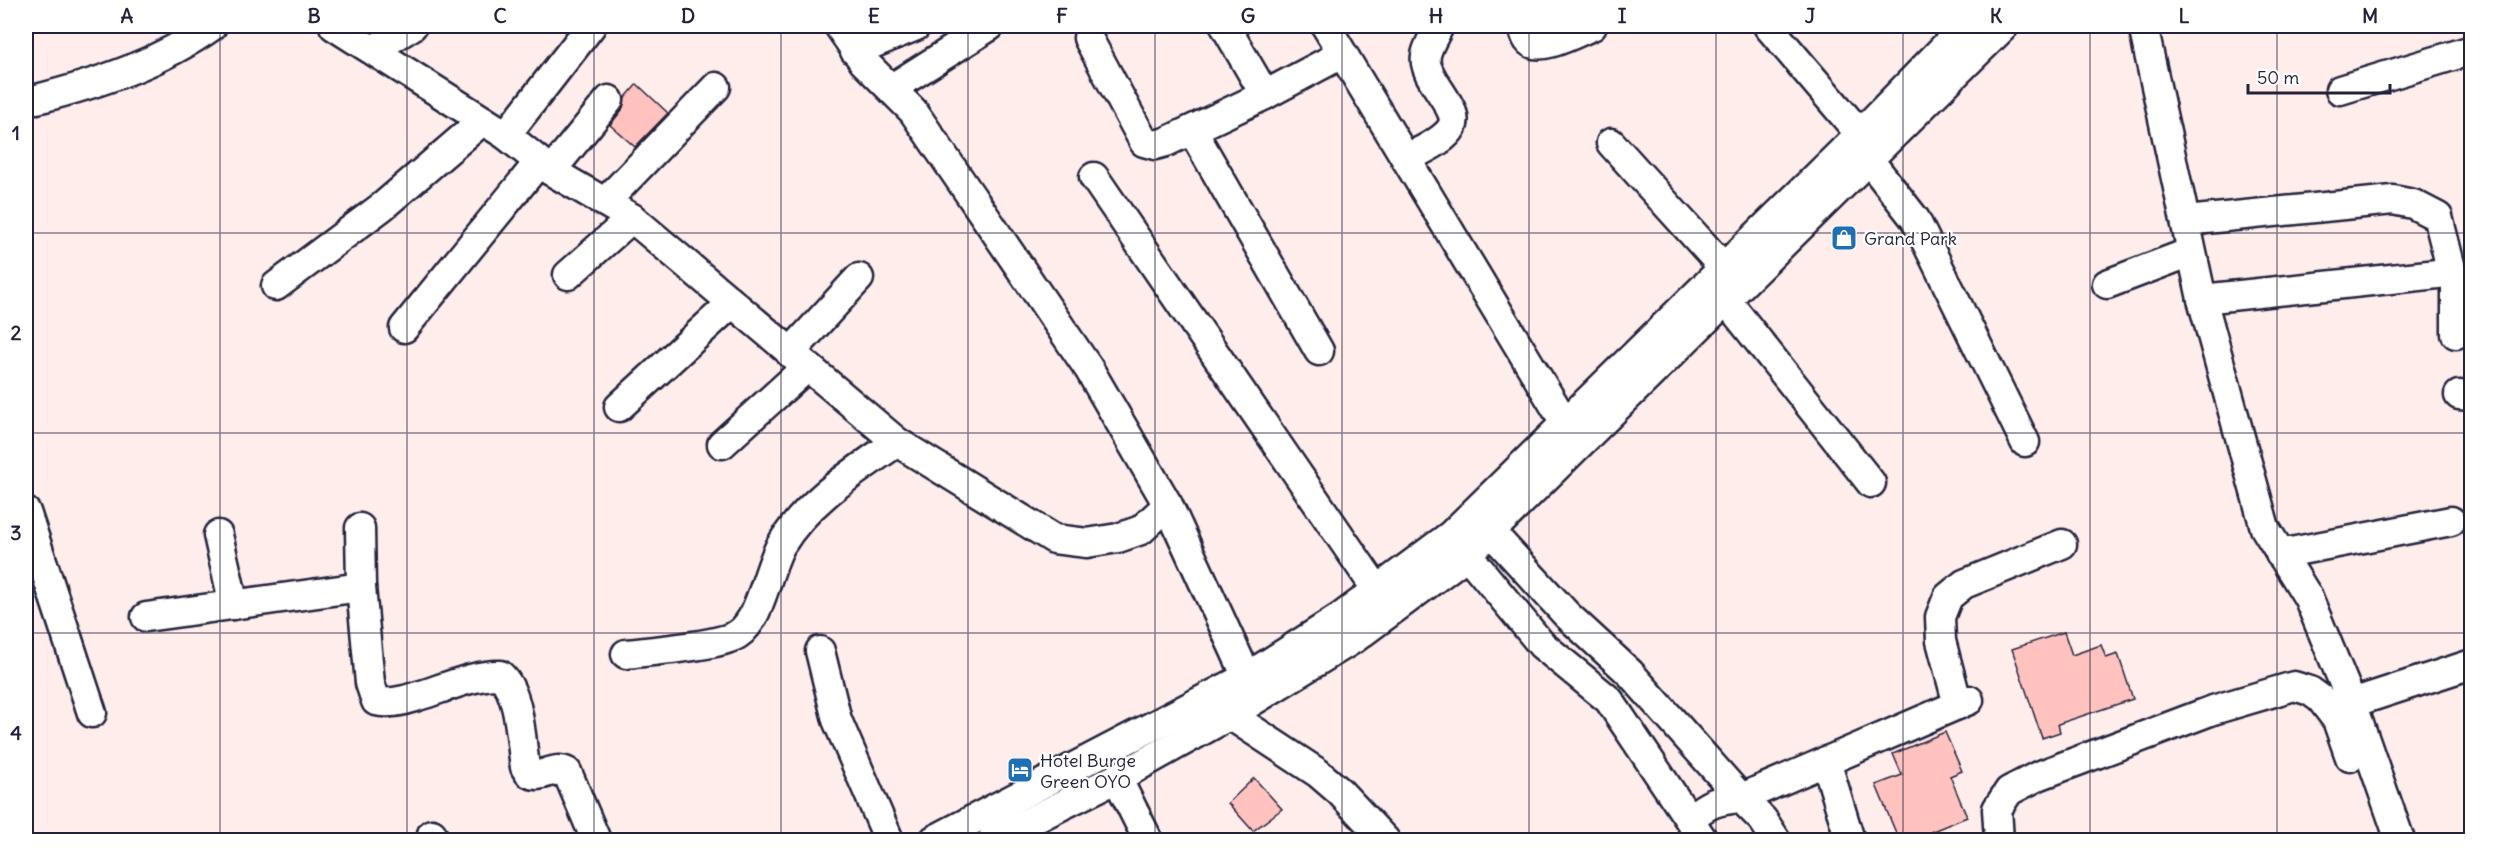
<svg xmlns="http://www.w3.org/2000/svg" width="2497" height="866" viewBox="0 0 2497 866" font-family="Delius,sans-serif">
	<style>
		.building { fill: #ffc2be; stroke: #22223b; stroke-width: 1.5 }
		.lines { fill: none; stroke-linecap: round; stroke-linejoin: round }
		.minor-casing { stroke: #22223b; stroke-width: 33 }
		.minor { stroke: #fff; stroke-width: 28 }
		.grid { fill: none; stroke: #22223b; stroke-width: 1.5; stroke-opacity: 0.55 }
		.labels { text-anchor: middle; dominant-baseline: central; stroke-width: 4.5; stroke-linejoin: round; paint-order: stroke }
		.poi-label { font-size: 18px; fill: #22223b; stroke: #fff; text-anchor: start }
		.neatline { fill: none; stroke: #22223b; stroke-width: 2 }
		.grid-label { font-size: 20px; text-anchor: middle; font-weight: bold; fill: #22223b }
	</style>
	<rect width="100%" height="100%" fill="#ffedec"/>
	<filter id="ink" filterUnits="userSpaceOnUse"><feTurbulence type="fractalNoise" baseFrequency=".0167" numOctaves="2"/><feDisplacementMap in="SourceGraphic" scale="12" xChannelSelector="R" yChannelSelector="G"/><feConvolveMatrix kernelMatrix="1 2 1 2 8 2 1 2 1" color-interpolation-filters="sRGB"/></filter>
	<g filter="url(#ink)">
		<g class="building">
			<path d="M 637,84 L 668,113 L 635,147 L 610,125 L 622,110 L 625,98 Z"/>
			<path d="M 2064,632 L 2072,655 L 2101,645 L 2106,658 L 2118,654 L 2133,699 L 2058,724 L 2060,732 L 2042,738 L 2012,649 Z"/>
			<path d="M 1945,732 L 1962,771 L 1950,776 L 1967,817 L 1911,840 L 1899,840 L 1876,785 L 1902,775 L 1893,754 Z"/>
			<path d="M 1254,778 L 1282,809 L 1253,831 L 1228,803 Z"/>
		</g>
		<g class="lines">
			<g class="minor-casing">
				<g id="minor">
					<path d="M 334,26 L 506,135 L 551,171 L 632,218 L 897,442 L 1054,539 L 1087,543 L 1118,538 L 1141,530 L 1168,505"/>
					<path d="M 839,26 L 863,61 L 913,111 L 1089,369 L 1168,505 L 1247,677"/>
					<path d="M 1225,26 L 1265,95"/>
					<path d="M 1326,26 L 1565,423"/>
					<path d="M 1523,26 C 1524,30 1525,36 1528,40 C 1538,54 1579,31 1592,26"/>
					<path d="M 1768,26 L 1860,134"/>
					<path d="M 2143,26 L 2202,299 L 2265,528 L 2308,597 L 2352,703 L 2400,840"/>
					<path d="M 1088,38 L 1144,142 L 1155,145 L 1166,142 L 1265,95 L 1342,54"/>
					<path d="M 373,50 L 412,26"/>
					<path d="M 855,51 L 916,26"/>
					<path d="M 892,88 L 990,26"/>
					<path d="M 2340,90 L 2472,50"/>
					<path d="M 37,99 C 99,83 160,63 212,26"/>
					<path d="M 1192,130 L 1319,351"/>
					<path d="M 506,135 L 591,26"/>
					<path d="M 1611,143 L 1724,268"/>
					<path d="M 1406,159 C 1419,151 1444,142 1452,127 C 1462,108 1421,78 1426,55 C 1428,45 1435,35 1439,26"/>
					<path d="M 1869,160 L 1915,219 L 2025,442"/>
					<path d="M 551,171 L 609,100"/>
					<path d="M 1094,177 L 1377,590"/>
					<path d="M 606,201 L 716,87"/>
					<path d="M 2186,221 L 2393,200 L 2413,204 L 2438,217 L 2453,276"/>
					<path d="M 568,275 L 632,218"/>
					<path d="M 2107,284 L 2191,252"/>
					<path d="M 276,286 L 383,206 L 482,121"/>
					<path d="M 2202,299 L 2447,273 L 2453,276 L 2456,281 L 2456,334"/>
					<path d="M 1726,300 L 1871,483"/>
					<path d="M 404,328 L 539,162"/>
					<path d="M 790,353 L 859,278"/>
					<path d="M 2459,395 L 2472,396"/>
					<path d="M 619,407 L 732,303"/>
					<path d="M 722,444 L 807,367"/>
					<path d="M 26,512 L 92,713"/>
					<path d="M 1480,520 L 1567,615 L 1630,673 L 1741,798 L 1763,820 L 1776,840"/>
					<path d="M 360,528 L 361,587 L 370,683 L 376,701 C 405,710 462,673 500,675 C 520,692 521,741 525,767 L 529,773 C 542,780 553,765 567,772 L 596,840"/>
					<path d="M 218,535 L 234,605"/>
					<path d="M 1456,541 L 1542,645 L 1609,700 L 1703,840"/>
					<path d="M 2280,554 L 2451,521"/>
					<path d="M 146,617 L 361,587"/>
					<path d="M 820,651 L 837,720 L 889,840"/>
					<path d="M 626,654 C 650,651 721,646 738,634 C 761,619 767,569 781,545 C 808,500 856,471 897,442"/>
					<path d="M 2352,703 L 2472,664"/>
					<path d="M 1958,705 L 1941,641 L 1940,617 L 1948,597 L 1964,584 L 2062,544"/>
					<path d="M 1230,715 L 1318,773 L 1340,792 L 1385,840"/>
					<path d="M 1826,761 L 1850,840"/>
					<path d="M 1117,778 L 1148,840"/>
					<path d="M 1690,819 C 1708,803 1717,800 1741,798 L 1969,700"/>
					<path d="M 432,834 L 434,840"/>
					<path d="M 934,840 L 1247,677 L 1341,617 L 1451,535 L 1860,134 L 1965,26"/>
					<path d="M 992,840 L 1117,778 L 1230,715 L 1355,638 L 1468,554 L 2004,26"/>
					<path d="M 1999,840 L 1997,809 L 2009,791 L 2038,776 L 2213,710 L 2294,686 L 2310,691 L 2321,699 L 2337,720 L 2350,757"/>
				</g>
			</g>
			<use href="#minor" class="minor"/>
		</g>
	</g>
	<path class="grid" d="M 220,26 L 220,840M 407,26 L 407,840M 594,26 L 594,840M 781,26 L 781,840M 968,26 L 968,840M 1155,26 L 1155,840M 1342,26 L 1342,840M 1529,26 L 1529,840M 1716,26 L 1716,840M 1903,26 L 1903,840M 2090,26 L 2090,840M 2277,26 L 2277,840M 26,233 L 2472,233M 26,433 L 2472,433M 26,633 L 2472,633"/>
	<defs>
		<g id="shop-square" transform="scale(1.35)"><rect x="-9" y="-9" width="18" height="18" rx="4" fill="#1f6fb2" stroke="#fff"/><path d="M-5-2.5h2.3a2.7 3.5 0 0 1 5.4 0H5L5.5 6h-11ZM-1.5-2.5h3a1.5 2.3 0 0 0-3 0Z" fill="#fff"/></g>
		<g id="hotel-square" transform="scale(1.35)"><rect x="-9" y="-9" width="18" height="18" rx="4" fill="#1f6fb2" stroke="#fff"/><path d="M-6-4.5h1.5V1H6V5H4.5V3h-9V5H-6ZM-4 0a1.8 1.8 0 1 1 3.6 0ZM.5 0V-2.5h3Q6-2.5 6 0Z" fill="#fff"/></g>
	</defs>
	<g fill-rule="evenodd">
		<use href="#shop-square" x="1844" y="238"/>
		<use href="#hotel-square" x="1020" y="770"/>
	</g>
	<g class="labels">
		<g class="poi-label">
			<text x="1864" y="238">Grand Park</text>
			<text x="1040" y="760">Hotel Burge<tspan x="1040" dy="21">Green OYO</tspan></text>
		</g>
	</g>
	<rect width="2497" height="866" fill="none" stroke="#fff" stroke-width="66"/>
	<path d="M2248 84v9h142v-9" fill="none" stroke="#22223b" stroke-width="3"/>
	<text x="2257" y="84" font-size="18" fill="#22223b" stroke="#ffffff" stroke-width="4.5" paint-order="stroke">50 m</text>
	<rect x="33" y="33" width="2431" height="800" class="neatline"/>
	<g class="grid-label">
		<text x="127" y="23">A</text>
		<text x="314" y="23">B</text>
		<text x="500" y="23">C</text>
		<text x="688" y="23">D</text>
		<text x="874" y="23">E</text>
		<text x="1062" y="23">F</text>
		<text x="1248" y="23">G</text>
		<text x="1436" y="23">H</text>
		<text x="1622" y="23">I</text>
		<text x="1810" y="23">J</text>
		<text x="1996" y="23">K</text>
		<text x="2184" y="23">L</text>
		<text x="2370" y="23">M</text>
		<text x="16" y="140">1</text>
		<text x="16" y="340">2</text>
		<text x="16" y="540">3</text>
		<text x="16" y="740">4</text>
	</g>
</svg>
